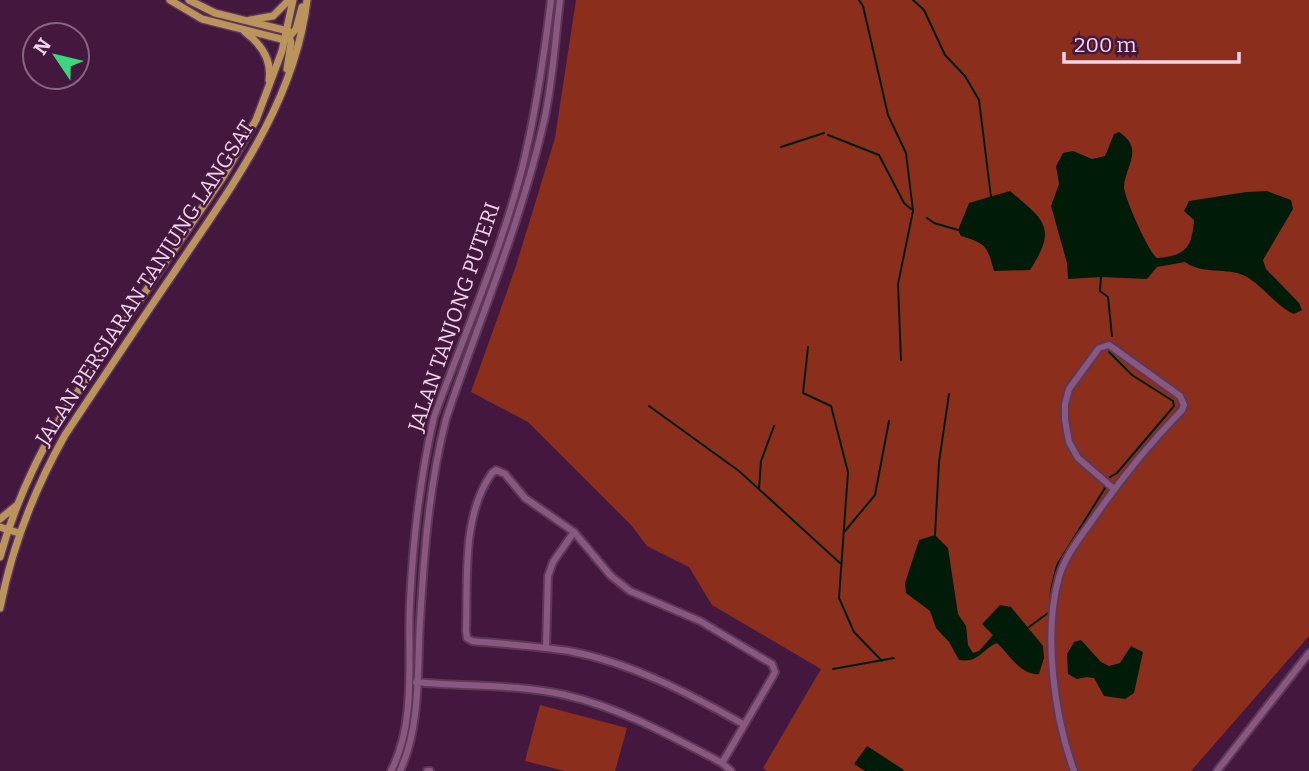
<svg xmlns="http://www.w3.org/2000/svg" width="1309" height="771" viewBox="0 0 1309 771" font-family="Bitter,serif">
	<style>
		.green { fill: #8b2f1c }
		.water { fill: #001c09 }
		.lines { fill: none; stroke-linecap: round; stroke-linejoin: round }
		.stream { stroke: #001c09; stroke-width: 2 }
		.minor-casing { stroke: #5d3758; stroke-width: 10 }
		.major-casing { stroke: #5d3758; stroke-width: 10 }
		.minor { stroke: #895880; stroke-width: 6 }
		.major { stroke: #ba935d; stroke-width: 7 }
		.labels { text-anchor: middle; dominant-baseline: central; stroke-width: 5; stroke-linejoin: round; paint-order: stroke }
		.street-label { font-size: 21px; fill: #f2d5eb; stroke: #44183e }
	</style>
	<rect width="100%" height="100%" fill="#44183e"/>
	<g class="green">
		<path d="M 576,0 L 1309,0 L 1309,636 L 1191,771 L 767,771 L 763,768 L 821,669 L 712,605 L 689,567 L 647,546 L 632,526 L 528,422 L 471,392 L 515,269 L 555,138 Z"/>
		<path d="M 540,705 L 627,728 L 615,771 L 565,771 L 525,761 Z"/>
	</g>
	<g class="water">
		<path d="M 1119,132 C 1145,149 1125,166 1124,187 C 1124,197 1149,253 1157,258 C 1186,256 1192,247 1194,220 L 1184,211 L 1189,201 L 1246,192 L 1267,191 L 1291,200 L 1293,209 L 1263,260 L 1266,269 L 1299,303 L 1302,310 L 1294,314 C 1275,305 1262,285 1245,276 C 1227,267 1203,275 1185,262 L 1157,267 L 1147,279 L 1101,277 L 1068,279 L 1067,263 L 1051,206 L 1059,184 L 1056,166 L 1063,153 L 1073,151 L 1092,159 L 1105,156 L 1114,134 Z"/>
		<path d="M 1010,191 C 1044,220 1058,227 1030,270 L 994,271 C 987,246 987,244 961,236 L 958,230 L 969,203 Z"/>
		<path d="M 935,535 L 948,548 L 958,614 L 966,626 L 968,645 L 973,653 L 979,651 L 993,635 L 982,624 L 1000,605 L 1011,607 L 1043,646 L 1044,658 L 1039,674 C 1021,676 1009,654 997,643 C 980,651 979,663 959,660 L 949,642 L 936,628 L 930,611 L 906,593 L 905,583 L 919,540 Z"/>
		<path d="M 1081,640 L 1101,662 L 1109,666 L 1120,663 L 1131,646 L 1143,652 L 1134,693 L 1125,699 L 1104,696 L 1094,678 L 1087,677 L 1077,679 L 1068,674 L 1067,654 L 1074,642 Z"/>
		<path d="M 867,746 L 904,770 L 903,771 L 865,771 L 854,764 Z"/>
	</g>
	<g class="lines">
		<g class="stream">
			<path d="M 859,0 L 863,6 L 888,115 L 906,153 L 913,211 L 898,284 L 901,360"/>
			<path d="M 913,0 L 924,10 L 945,55 L 965,76 L 979,100 L 991,197"/>
			<path d="M 828,135 L 879,155 L 904,203 L 911,209"/>
			<path d="M 781,147 L 824,133"/>
			<path d="M 927,218 L 934,223 L 958,230"/>
			<path d="M 1101,277 L 1100,291 L 1108,297 L 1112,336"/>
			<path d="M 808,347 L 803,393 L 831,406 L 848,472 L 839,598 L 854,632 L 882,661"/>
			<path d="M 1109,352 L 1132,375 L 1173,401 L 1174,406 L 1117,473 L 1110,477"/>
			<path d="M 649,406 L 739,471 L 840,563"/>
			<path d="M 759,489 L 761,461 L 774,426"/>
			<path d="M 845,531 L 875,495 L 889,421"/>
			<path d="M 935,535 L 939,462 L 949,394"/>
			<path d="M 1029,627 L 1048,613"/>
			<path d="M 1049,635 L 1051,590 L 1057,565 L 1105,488 L 1104,485"/>
			<path d="M 1048,660 L 1048,647"/>
			<path d="M 833,669 L 894,658"/>
		</g>
		<g class="minor-casing">
			<g id="minor">
				<path d="M 546,648 L 548,576 L 553,562 L 574,532"/>
				<path d="M 416,682 C 465,687 516,684 565,695 C 621,708 671,736 722,763 L 731,771"/>
				<path d="M 722,763 L 773,676 L 775,672 L 772,664 L 700,621 L 630,591 L 611,576 L 574,532 L 525,498 L 505,474 L 496,470 L 492,473 C 461,516 468,581 466,631 L 467,638 L 472,641 C 504,644 537,646 569,651 C 632,663 688,693 743,724"/>
				<path d="M 391,771 C 417,721 407,656 410,602 C 413,541 420,477 434,417 C 464,335 500,254 522,169 C 536,113 544,57 551,0"/>
				<path d="M 400,771 C 421,726 417,670 420,622 C 424,554 429,485 446,419 C 479,320 521,223 544,121 C 553,81 555,40 560,0"/>
				<path d="M 427,771 L 430,771"/>
				<path d="M 1074,771 C 1054,716 1043,633 1059,577 C 1065,556 1079,539 1091,522 C 1119,481 1148,445 1182,410 L 1184,405 L 1180,396 L 1109,345 L 1099,348 L 1069,389 L 1065,404 L 1065,420 L 1069,442 L 1078,458 L 1114,489"/>
				<path d="M 1217,771 L 1309,653"/>
			</g>
		</g>
		<g class="major-casing">
			<g id="major">
				<path d="M 170,0 L 202,19 L 285,40"/>
				<path d="M 189,0 L 215,13 L 288,31"/>
				<path d="M 250,20 L 273,16 L 289,0"/>
				<path d="M 245,32 C 261,44 272,60 269,80"/>
				<path d="M 289,37 L 296,29 L 302,7"/>
				<path d="M 287,69 L 291,43 L 288,32"/>
				<path d="M 0,519 L 16,506"/>
				<path d="M 0,527 L 19,533"/>
				<path d="M 0,557 C 14,506 36,459 62,415 L 223,177 L 256,120 L 282,51 L 293,0"/>
				<path d="M 0,608 C 12,546 34,490 65,435 C 101,381 138,325 175,271 C 231,187 295,103 307,0"/>
			</g>
		</g>
		<use href="#minor" class="minor"/>
		<use href="#major" class="major"/>
	</g>
	<g class="labels">
		<g class="street-label">
			<text transform="translate(145 283) rotate(-57)">JALAN PERSIARAN TANJUNG LANGSAT</text>
			<text transform="translate(454 317) rotate(-71)">JALAN TANJONG PUTERI</text>
		</g>
	</g>
	<g transform="translate(56 56) rotate(305)"><circle r="33" fill="#44183e" stroke="#8a6483" stroke-width="2"/>
	<path d="M0-5L12 26L0 18L-12 26Z" fill="#3bd77e"/>
	<text y="-10" font-size="19" font-weight="bold" text-anchor="middle" fill="#f2d5eb">N</text>
	</g>
	<path d="M1064 52v10h175v-10" fill="none" stroke="#f2d5eb" stroke-width="3.5"/>
	<text x="1074" y="52" font-size="21" fill="#f2d5eb" stroke="#44183e" stroke-width="5" paint-order="stroke">200 m</text>
</svg>
